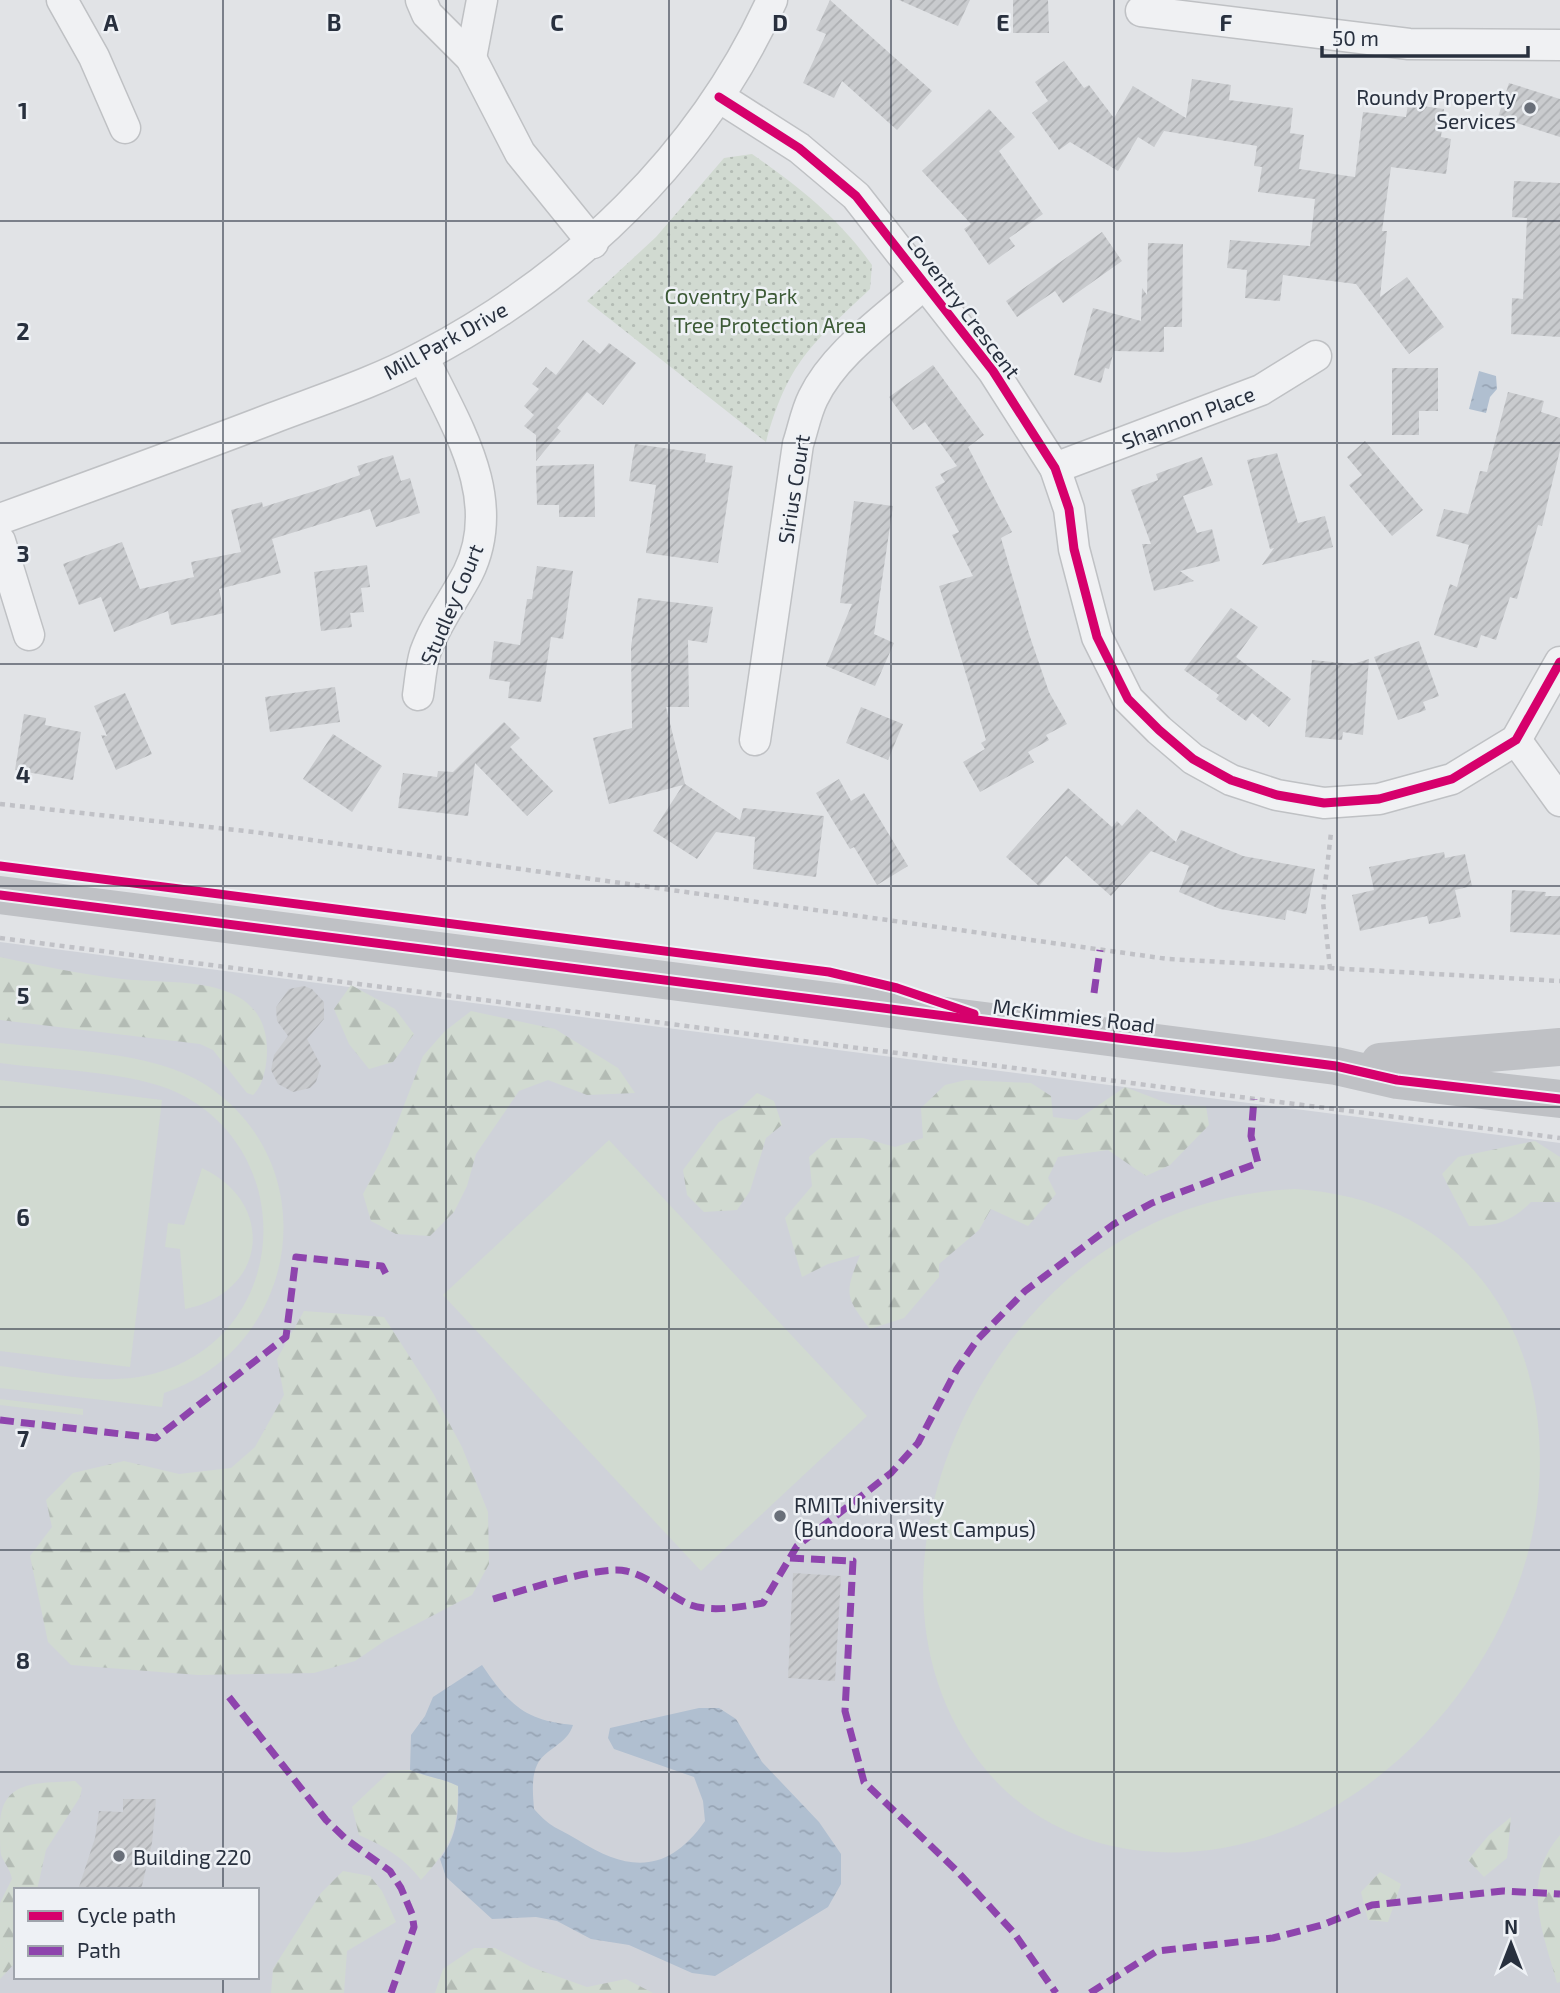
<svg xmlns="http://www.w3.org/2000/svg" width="1560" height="1993" viewBox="0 0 1560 1993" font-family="'Exo 2',sans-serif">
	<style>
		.built { fill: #cfd2d9; fill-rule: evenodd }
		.forest { fill: url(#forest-firs) }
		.park { fill: url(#park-dots) }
		.pitch { fill: #d1dad1 }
		.water { fill: url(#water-ripples) }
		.building { fill: url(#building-hatch) }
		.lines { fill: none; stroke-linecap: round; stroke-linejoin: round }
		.street-casing { stroke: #bfc1c4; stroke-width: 33 }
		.path { stroke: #c0c1c6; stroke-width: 4.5; stroke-dasharray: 5 5; stroke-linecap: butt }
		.street { stroke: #f0f1f3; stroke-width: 30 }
		.secondary { stroke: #bfc1c5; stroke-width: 38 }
		.quiet { stroke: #8e44ad; stroke-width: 7; stroke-dasharray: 14 7; stroke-linecap: butt }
		.cycleway-casing { stroke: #eef1f5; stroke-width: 13 }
		.cycleway { stroke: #d6006c; stroke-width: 9 }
		.grid { fill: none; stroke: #28303e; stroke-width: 2; stroke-opacity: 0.55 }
		.poi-dot { fill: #696f79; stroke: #eef1f5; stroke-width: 2.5 }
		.labels { text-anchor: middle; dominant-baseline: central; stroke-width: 5; stroke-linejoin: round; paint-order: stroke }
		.poi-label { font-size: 21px; fill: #28303e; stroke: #eef1f5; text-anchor: start }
		.park-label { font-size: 21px; fill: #3c5a36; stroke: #eef1f5 }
		.street-label { font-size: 21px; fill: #28303e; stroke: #eef1f5 }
		.grid-label { font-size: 23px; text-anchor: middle; font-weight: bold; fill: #28303e; stroke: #eef1f5; stroke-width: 5; stroke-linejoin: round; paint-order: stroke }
	</style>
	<defs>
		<pattern id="forest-firs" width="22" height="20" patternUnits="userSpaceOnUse" patternTransform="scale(1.75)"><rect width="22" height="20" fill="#d1dad1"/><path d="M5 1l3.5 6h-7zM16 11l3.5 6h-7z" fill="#b3bbb4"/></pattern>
		<pattern id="park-dots" width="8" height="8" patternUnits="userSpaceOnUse" patternTransform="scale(1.75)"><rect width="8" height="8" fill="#d1dad1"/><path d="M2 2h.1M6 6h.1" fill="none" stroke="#b3bbb4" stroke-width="1.8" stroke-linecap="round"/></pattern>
		<pattern id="water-ripples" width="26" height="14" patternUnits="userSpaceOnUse" patternTransform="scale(1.75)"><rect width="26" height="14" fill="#b0bfd0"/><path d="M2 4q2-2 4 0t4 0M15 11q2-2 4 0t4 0" fill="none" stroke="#97a4b4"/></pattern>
		<pattern id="building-hatch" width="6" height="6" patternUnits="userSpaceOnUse" patternTransform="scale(1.75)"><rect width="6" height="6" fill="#c9cbce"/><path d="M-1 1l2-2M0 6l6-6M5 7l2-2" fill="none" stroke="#adafb2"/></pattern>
	</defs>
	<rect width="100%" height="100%" fill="#e1e3e6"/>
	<path class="built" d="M 0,942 L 1560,1143 L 1560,1993 L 0,1993 ZM 16,1890 L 257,1890 L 257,1977 L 16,1977 Z"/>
	<g class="forest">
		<path d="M 0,957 C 40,966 81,974 122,979 C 175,985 266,972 267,1050 C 267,1064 264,1085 253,1095 L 247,1093 L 213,1050 L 200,1044 L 0,1020 Z"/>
		<path d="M 351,985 L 395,1009 L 414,1034 L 393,1062 L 369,1069 L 349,1044 L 334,1009 Z"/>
		<path d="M 471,1011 L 555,1029 L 618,1068 L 635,1093 L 587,1095 L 548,1080 L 519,1091 L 476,1154 L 467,1186 L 454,1212 L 430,1236 L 396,1234 L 371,1221 L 363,1194 L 388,1147 L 423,1056 L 445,1031 Z"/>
		<path d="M 966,1080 L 1031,1083 L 1051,1096 L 1053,1117 L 1077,1120 L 1125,1087 L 1172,1105 L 1206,1106 L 1209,1125 L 1170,1165 L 1146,1176 L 1108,1150 L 1058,1157 L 1048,1178 L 1056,1194 L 1028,1226 L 991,1209 L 979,1230 L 939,1264 L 939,1277 L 904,1318 L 870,1329 C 844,1296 845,1293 860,1255 L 828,1264 L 802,1277 L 785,1218 L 812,1186 L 809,1157 L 831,1138 L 863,1138 L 895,1147 L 923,1138 L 921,1108 L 945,1085 Z"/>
		<path d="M 757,1093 L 774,1101 L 782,1125 L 766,1138 L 750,1191 L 737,1210 L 704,1212 L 687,1195 L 683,1170 L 719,1122 L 740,1109 Z"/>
		<path d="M 1535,1141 L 1560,1157 L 1560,1202 L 1531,1202 C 1512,1221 1496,1227 1469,1226 L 1442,1174 L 1458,1157 Z"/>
		<path d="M 304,1311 L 384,1317 L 433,1393 L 462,1447 L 488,1512 L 489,1564 L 472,1595 L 386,1640 L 355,1661 L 314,1673 L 198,1675 L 71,1665 L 48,1642 L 30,1556 L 52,1527 L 46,1500 L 73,1473 L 124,1461 L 179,1474 L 231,1468 L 255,1447 L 284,1395 L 277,1359 Z"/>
		<path d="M 410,1770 C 426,1777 442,1778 458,1786 C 458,1832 451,1847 421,1880 C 405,1858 384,1846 359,1835 L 352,1807 L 390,1771 Z"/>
		<path d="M 75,1781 L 82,1788 L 80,1797 L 46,1850 L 37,1890 L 16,1890 L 16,1962 L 0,1979 L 0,1903 L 12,1879 C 10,1869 5,1864 1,1855 C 0,1848 0,1836 0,1828 C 0,1778 38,1784 75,1781 Z"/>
		<path d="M 1511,1817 L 1507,1858 L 1484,1877 L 1468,1860 L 1489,1835 Z"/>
		<path d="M 1560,1835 L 1560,1982 L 1557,1983 C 1543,1932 1520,1881 1560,1835 Z"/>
		<path d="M 343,1871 L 370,1876 L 382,1891 L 396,1922 L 347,1951 L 344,1993 L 271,1993 L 273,1969 L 321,1893 Z"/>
		<path d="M 1380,1872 L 1401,1884 L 1388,1922 L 1368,1920 L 1361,1892 Z"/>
		<path d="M 474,1948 L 495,1948 L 531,1967 L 587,1987 L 626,1979 L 653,1993 L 435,1993 L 443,1969 Z"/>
	</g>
	<path class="park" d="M 752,154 C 798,186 839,218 872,265 L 870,289 C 811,345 788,362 766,442 L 587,301 L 656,237 L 724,158 Z"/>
	<g class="pitch">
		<path d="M 0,1043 C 62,1050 154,1051 206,1085 C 328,1165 300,1347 164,1393 L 162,1407 L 0,1388 L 0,1366 C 54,1373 115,1390 168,1369 C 292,1322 295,1150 178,1093 C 133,1071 51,1070 0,1063 Z"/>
		<path d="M 0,1080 L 162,1100 L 130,1367 L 0,1351 Z"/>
		<path d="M 609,1140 L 867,1416 L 701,1571 L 443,1295 Z"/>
		<path d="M 202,1168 C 277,1203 267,1293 185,1309 L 180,1249 L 165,1247 L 168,1223 L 184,1225 Z"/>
		<path d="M 1295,1189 C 1473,1200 1560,1345 1536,1515 C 1508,1696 1334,1870 1143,1851 C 1082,1845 1025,1817 986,1770 C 854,1610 947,1355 1106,1250 C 1164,1212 1226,1192 1295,1189 Z"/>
		<path d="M 0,1399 L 83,1409 L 83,1415 L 0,1405 Z"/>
	</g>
	<g class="water">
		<path d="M 1479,371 L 1496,376 L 1497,389 L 1490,397 L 1486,413 L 1469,409 Z"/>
		<path d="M 482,1665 C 508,1703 524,1721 573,1725 C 567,1745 545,1748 537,1765 C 531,1778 533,1795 534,1809 C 552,1829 557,1827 578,1840 C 628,1872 668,1874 705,1821 L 703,1801 L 694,1777 L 614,1749 L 608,1738 L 610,1728 L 699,1708 L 719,1708 L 736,1719 L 762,1762 L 819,1822 L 841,1854 L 841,1884 L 828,1907 L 715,1976 L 692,1973 L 629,1945 L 591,1939 L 557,1921 L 536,1917 L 492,1919 L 446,1877 L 440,1859 C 457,1837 459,1814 458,1786 C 442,1778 426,1777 410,1770 L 411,1735 L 425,1716 L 433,1697 Z"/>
	</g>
	<g class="building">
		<path d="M 830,0 L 932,91 L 897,130 L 842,81 L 834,98 L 803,83 L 826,34 L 816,30 Z"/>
		<path d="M 899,0 L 970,0 L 958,26 Z"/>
		<path d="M 1013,0 L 1048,0 L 1049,33 L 1013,33 Z"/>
		<path d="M 1064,61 L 1084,88 L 1089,85 L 1114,118 L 1133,86 L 1186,118 L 1192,79 L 1231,85 L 1229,100 L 1293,108 L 1290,133 L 1304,135 L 1299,169 L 1355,177 L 1363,112 L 1406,117 L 1408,104 L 1444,109 L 1441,137 L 1451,139 L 1446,174 L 1391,167 L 1382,231 L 1387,231 L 1380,297 L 1407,277 L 1444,327 L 1409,354 L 1356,284 L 1283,275 L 1280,301 L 1245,298 L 1247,270 L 1227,268 L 1230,240 L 1310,246 L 1315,199 L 1258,192 L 1262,167 L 1254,166 L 1257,146 L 1164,131 L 1154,147 L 1138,137 L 1118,171 L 1070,142 L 1059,150 L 1032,113 L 1048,101 L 1035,82 Z"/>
		<path d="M 1509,83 L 1560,99 L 1560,137 L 1498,117 Z"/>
		<path d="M 989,109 L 1015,137 L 999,151 L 1043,214 L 1009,238 L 1015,246 L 989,265 L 964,229 L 971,224 L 922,171 Z"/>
		<path d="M 1514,181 L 1560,183 L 1560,337 L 1511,334 L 1512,298 L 1523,299 L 1527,218 L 1512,217 Z"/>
		<path d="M 1102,232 L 1122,261 L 1063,303 L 1055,291 L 1017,317 L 1006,301 Z"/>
		<path d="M 1148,243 L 1183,244 L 1182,327 L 1164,327 L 1164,352 L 1114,351 L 1109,369 L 1105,368 L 1101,383 L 1074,375 L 1093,308 L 1141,321 L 1142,288 L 1147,295 Z"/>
		<path d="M 583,340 L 600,354 L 609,343 L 636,363 L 603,405 L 587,392 L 557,428 L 561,431 L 536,461 L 536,435 L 524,426 L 534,415 L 524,406 L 539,389 L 532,384 L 546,367 L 556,375 Z"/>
		<path d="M 933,365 L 984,435 L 968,447 L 1012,532 L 1001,538 L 1030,637 L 1049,692 L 1067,724 L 1046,735 L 1049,740 L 1028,752 L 1034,762 L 980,792 L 963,762 L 985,749 L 981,743 L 986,740 L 939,586 L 973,576 L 952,535 L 959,532 L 935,487 L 945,482 L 940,474 L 957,466 L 925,422 L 913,430 L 889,397 Z"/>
		<path d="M 1392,368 L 1438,368 L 1438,411 L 1419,411 L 1419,435 L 1392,435 Z"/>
		<path d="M 1508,392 L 1544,401 L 1541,412 L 1560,418 L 1560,450 L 1542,526 L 1538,525 L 1517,599 L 1510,597 L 1496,640 L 1481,635 L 1477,648 L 1434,635 L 1450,584 L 1457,587 L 1469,545 L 1436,536 L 1444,509 L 1468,514 L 1480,471 L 1487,472 Z"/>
		<path d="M 1365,441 L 1423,510 L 1392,536 L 1349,485 L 1362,475 L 1347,457 Z"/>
		<path d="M 635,444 L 706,454 L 705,462 L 733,466 L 718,563 L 646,553 L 656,485 L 629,481 Z"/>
		<path d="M 1277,453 L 1298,523 L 1325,516 L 1333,547 L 1262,565 L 1274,548 L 1270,549 L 1247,460 Z"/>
		<path d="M 393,455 L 401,481 L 410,478 L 420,513 L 376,527 L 370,509 L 272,539 L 281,573 L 219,589 L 224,613 L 171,625 L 168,611 L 114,632 L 101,597 L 79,605 L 63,564 L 122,542 L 140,589 L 194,577 L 191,562 L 241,552 L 231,510 L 262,502 L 263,507 L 318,490 L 360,475 L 357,466 Z"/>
		<path d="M 1202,457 L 1213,485 L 1183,496 L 1197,533 L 1212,529 L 1220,561 L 1180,571 L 1194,581 L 1154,591 L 1142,544 L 1151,544 L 1131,490 L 1158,480 L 1156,474 Z"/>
		<path d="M 594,464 L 595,517 L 559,517 L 559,505 L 537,505 L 536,466 Z"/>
		<path d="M 854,501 L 893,506 L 874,634 L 894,643 L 875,686 L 826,666 L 852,604 L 840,603 Z"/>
		<path d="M 367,565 L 370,587 L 361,588 L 364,612 L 350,613 L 352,627 L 321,631 L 314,572 Z"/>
		<path d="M 537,566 L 573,571 L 563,639 L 551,637 L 541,702 L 508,698 L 510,682 L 489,679 L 494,641 L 520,645 L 527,599 L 532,599 Z"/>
		<path d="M 638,598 L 713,607 L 707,643 L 688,640 L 689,707 L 666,707 L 685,784 L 740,820 L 743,808 L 824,816 L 816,877 L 753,869 L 755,837 L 716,832 L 697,859 L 653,831 L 683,785 L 609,804 L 593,738 L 632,728 L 631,647 Z"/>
		<path d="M 1231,608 L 1258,627 L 1236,657 L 1291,699 L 1269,727 L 1252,713 L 1246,721 L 1216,699 L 1219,695 L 1184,670 Z"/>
		<path d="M 1419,641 L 1439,696 L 1423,702 L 1426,710 L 1398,720 L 1374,657 Z"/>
		<path d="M 1369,659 L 1363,735 L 1343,732 L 1342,740 L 1305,737 L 1312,660 L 1353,664 Z"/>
		<path d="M 335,687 L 340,722 L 270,732 L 265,697 Z"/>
		<path d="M 125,693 L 152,754 L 116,770 L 101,735 L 107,736 L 94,706 Z"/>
		<path d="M 861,707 L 903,724 L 888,760 L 846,743 Z"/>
		<path d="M 24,714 L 46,718 L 45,725 L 81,732 L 73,780 L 15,770 Z"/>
		<path d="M 504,722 L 520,738 L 510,747 L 553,791 L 527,816 L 475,763 L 468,816 L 398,808 L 403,773 L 437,777 L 438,771 L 453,772 Z"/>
		<path d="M 333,734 L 382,766 L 352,812 L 303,779 Z"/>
		<path d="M 839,779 L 851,801 L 864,793 L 908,866 L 877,885 L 854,847 L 850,849 L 816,793 Z"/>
		<path d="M 1068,788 L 1112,827 L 1117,821 L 1122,826 L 1137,809 L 1176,842 L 1181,830 L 1243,856 L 1315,869 L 1306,914 L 1287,910 L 1285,920 L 1220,909 L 1179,892 L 1189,866 L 1151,851 L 1111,896 L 1066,856 L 1039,886 L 1006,857 Z"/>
		<path d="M 1444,852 L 1445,858 L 1465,854 L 1472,886 L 1455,890 L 1461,917 L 1429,924 L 1427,916 L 1360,931 L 1352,895 L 1374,890 L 1369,867 Z"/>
		<path d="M 1512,890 L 1546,892 L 1545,896 L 1560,896 L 1560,935 L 1510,932 Z"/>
		<path d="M 304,986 L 312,989 L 324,1002 L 324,1019 L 307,1039 L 321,1066 L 316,1082 L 310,1088 L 293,1092 L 278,1084 L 271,1070 L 274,1055 L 288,1036 L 277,1021 L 276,1007 L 289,989 Z"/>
		<path d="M 793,1573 L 841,1576 L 835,1681 L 788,1678 Z"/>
		<path d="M 123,1799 L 156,1799 L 152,1843 L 141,1890 L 78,1890 L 95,1838 L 99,1811 L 123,1812 Z"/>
	</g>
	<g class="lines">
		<g class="street-casing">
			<g id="street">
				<path d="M 62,0 L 94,57 L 125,128"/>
				<path d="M 421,0 L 427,14 L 471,58 L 520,153 L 593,243"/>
				<path d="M 1141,11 L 1409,44 L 1560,45"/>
				<path d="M 471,58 L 482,0"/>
				<path d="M 719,97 L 799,148 L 856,196 L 993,371 L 1055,468 L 1069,509 L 1074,549 L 1097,637 L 1128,699 L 1159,730 L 1193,759 L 1231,780 L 1277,795 L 1324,803 L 1379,799 L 1452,779 L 1516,740 L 1560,662"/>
				<path d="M 1055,468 L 1261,390 L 1316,356"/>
				<path d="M 0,519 C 91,486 182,453 273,418 C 323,399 376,382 424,356 C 573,278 702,155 772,0"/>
				<path d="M 0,541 L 29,635"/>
				<path d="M 418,695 C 420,682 421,666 425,653 C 435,624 454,600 468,573 C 505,498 455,424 423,357"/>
				<path d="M 755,740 L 798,444 C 803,429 806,412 813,398 C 835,352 887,318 924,284"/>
				<path d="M 1516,740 L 1560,801"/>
			</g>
		</g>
		<g class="path">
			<path d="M 0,804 L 254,832 L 1168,959 L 1560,981"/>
			<path d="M 0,938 L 1560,1138"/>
			<path d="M 1330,969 L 1323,902 L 1331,833"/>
		</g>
		<use href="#street" class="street"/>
		<g class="secondary">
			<path d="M 0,895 L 1336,1066 L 1397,1080 L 1560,1099"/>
			<path d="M 1380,1062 L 1560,1047"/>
		</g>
		<g class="quiet">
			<path d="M 1094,993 L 1100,950"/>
			<path d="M 0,1420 L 156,1438 L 286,1337 L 296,1257 L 382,1266 L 386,1274"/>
			<path d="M 790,1558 L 853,1561 L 845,1711 L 864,1782 L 957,1871 L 1014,1933 L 1056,1993"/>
			<path d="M 493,1599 C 522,1591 600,1565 626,1571 C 649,1576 667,1594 688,1604 C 710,1613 740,1607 763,1603 L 797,1546 L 891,1473 L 918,1443 L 957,1369 L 977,1340 L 1025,1291 L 1114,1224 L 1152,1203 L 1258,1163 L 1251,1136 L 1254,1099"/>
			<path d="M 229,1697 L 326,1820 L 347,1840 L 390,1871 L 401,1888 L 412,1914 L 414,1927 L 391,1993"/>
			<path d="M 1090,1993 L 1157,1951 L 1273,1938 L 1322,1925 L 1372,1905 L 1503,1891 L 1560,1894"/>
		</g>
		<g class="cycleway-casing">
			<g id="cycleway">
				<path d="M 719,97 L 799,148 L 856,196 L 993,371 L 1055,468 L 1069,509 L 1074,549 L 1097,637 L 1128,699 L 1159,730 L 1193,759 L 1231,780 L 1277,795 L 1324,803 L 1379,799 L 1452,779 L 1516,740 L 1560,662"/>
				<path d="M 0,866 L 829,972 L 897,988 L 974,1014"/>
				<path d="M 0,895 L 1336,1066 L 1397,1080 L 1560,1099"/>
			</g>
		</g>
		<use href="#cycleway" class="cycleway"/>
	</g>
	<path class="grid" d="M 223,0 L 223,1890M 446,0 L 446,1993M 669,0 L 669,1993M 891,0 L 891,1993M 1114,0 L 1114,1993M 1337,0 L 1337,1993M 0,221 L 1560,221M 0,443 L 1560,443M 0,664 L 1560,664M 0,886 L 1560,886M 0,1107 L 1560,1107M 0,1329 L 1560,1329M 0,1550 L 1560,1550M 0,1772 L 1560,1772M 223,1977 L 223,1993"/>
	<g class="poi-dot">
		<circle cx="1530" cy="108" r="7"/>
		<circle cx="780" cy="1516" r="7"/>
		<circle cx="119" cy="1856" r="7"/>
	</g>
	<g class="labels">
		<g class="poi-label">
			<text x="1516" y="96" text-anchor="end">Roundy Property<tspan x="1516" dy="24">Services</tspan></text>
			<text x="794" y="1504">RMIT University<tspan x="794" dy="24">(Bundoora West Campus)</tspan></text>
			<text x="133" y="1856">Building 220</text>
		</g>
		<g class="park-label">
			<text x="731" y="295">Coventry Park</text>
			<text x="770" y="324">Tree Protection Area</text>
		</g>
		<g class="street-label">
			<text transform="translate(964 306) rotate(53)">Coventry Crescent</text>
			<text transform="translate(445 340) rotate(-29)">Mill Park Drive</text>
			<text transform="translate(1188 417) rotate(-21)">Shannon Place</text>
			<text transform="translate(793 489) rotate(-81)">Sirius Court</text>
			<text transform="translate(451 604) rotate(-67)">Studley Court</text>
			<text transform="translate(1074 1015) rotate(7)">McKimmies Road</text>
		</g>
	</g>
	<g class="grid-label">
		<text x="111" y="31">A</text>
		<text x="334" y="31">B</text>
		<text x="557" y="31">C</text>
		<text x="780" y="31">D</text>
		<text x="1003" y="31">E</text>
		<text x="1226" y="31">F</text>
		<text x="23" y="119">1</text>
		<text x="23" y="340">2</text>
		<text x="23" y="562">3</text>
		<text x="23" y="783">4</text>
		<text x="23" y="1004">5</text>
		<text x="23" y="1226">6</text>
		<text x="23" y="1447">7</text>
		<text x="23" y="1669">8</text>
	</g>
	<rect x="14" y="1888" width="245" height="91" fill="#eef1f5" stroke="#9fa4ac" stroke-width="2"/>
	<rect x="28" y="1911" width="35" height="10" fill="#d6006c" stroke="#9fa4ac" stroke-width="2"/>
	<text x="77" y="1923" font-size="21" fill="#28303e">Cycle path</text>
	<rect x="28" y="1946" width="35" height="10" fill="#8e44ad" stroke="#9fa4ac" stroke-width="2"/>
	<text x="77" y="1958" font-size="21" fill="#28303e">Path</text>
	<g transform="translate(1511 1944)" stroke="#eef1f5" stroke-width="5" paint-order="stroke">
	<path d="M0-5L12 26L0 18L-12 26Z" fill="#28303e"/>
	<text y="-10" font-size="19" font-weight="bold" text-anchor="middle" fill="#28303e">N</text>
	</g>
	<path d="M1322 46v10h206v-10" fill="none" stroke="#28303e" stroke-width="3.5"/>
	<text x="1332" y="46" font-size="21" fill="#28303e" stroke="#eef1f5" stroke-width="5" paint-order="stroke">50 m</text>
</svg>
